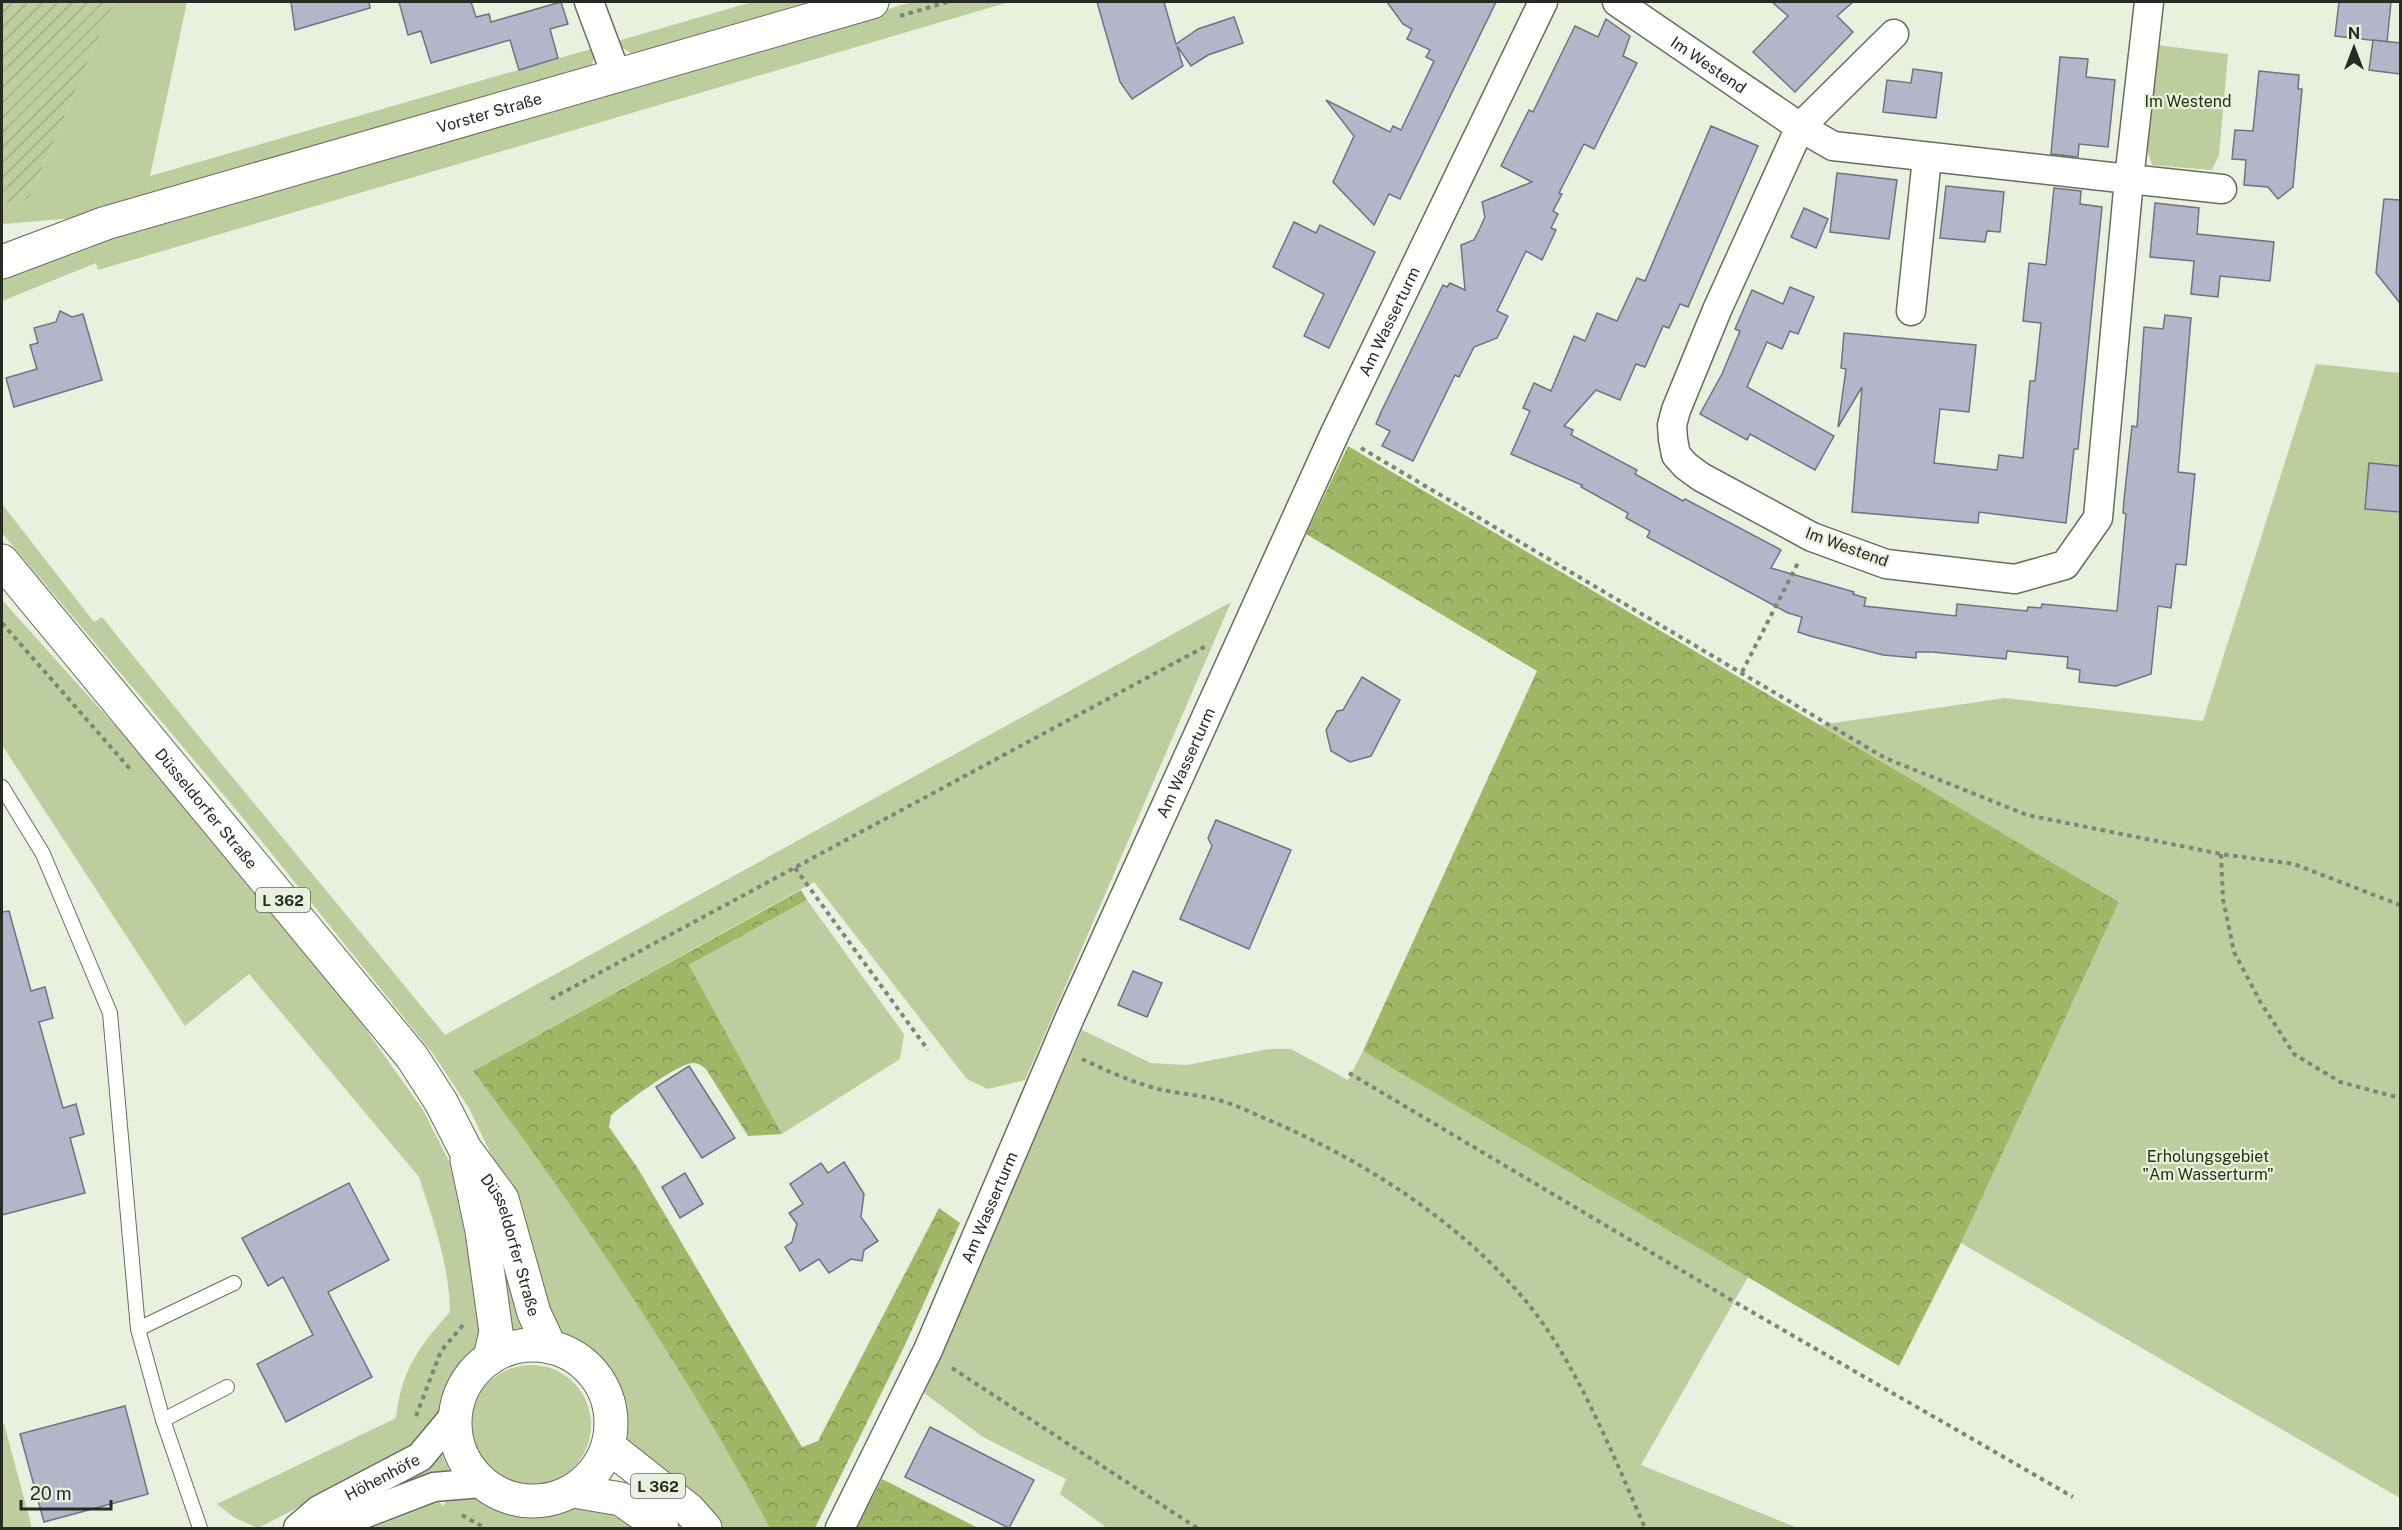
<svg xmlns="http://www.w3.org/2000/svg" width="2402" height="1530" viewBox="0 0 2402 1530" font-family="'Public Sans',sans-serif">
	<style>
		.green { fill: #becd9e }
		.forest { fill: url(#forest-crowns) }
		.garden { fill: url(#garden-furrows) }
		.building { fill: #b3b6c9; stroke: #6f7283; stroke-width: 1.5 }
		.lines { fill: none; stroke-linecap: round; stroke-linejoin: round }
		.service-casing { stroke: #686e5d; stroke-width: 16 }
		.minor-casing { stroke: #686e5d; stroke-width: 31 }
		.tertiary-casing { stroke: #686e5d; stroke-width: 35 }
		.primary-casing { stroke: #686e5d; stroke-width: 35 }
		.path { stroke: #7f8477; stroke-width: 4; stroke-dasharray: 4.5 4.5; stroke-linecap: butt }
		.service { stroke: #fff; stroke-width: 14 }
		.minor { stroke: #fff; stroke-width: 28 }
		.tertiary { stroke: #fff; stroke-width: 33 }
		.primary { stroke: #fff; stroke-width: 33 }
		.labels { text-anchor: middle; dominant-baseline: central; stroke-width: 4.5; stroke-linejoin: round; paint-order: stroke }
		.shield { fill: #e9f0dd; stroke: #62665b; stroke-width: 1.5 }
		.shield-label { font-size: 15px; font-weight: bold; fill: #282b23 }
		.street-label { font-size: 16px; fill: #282b23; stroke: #e9f0dd }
		.park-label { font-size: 16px; fill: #28310e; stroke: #e9f0dd }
	</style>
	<defs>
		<pattern id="forest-crowns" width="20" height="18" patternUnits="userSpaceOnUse" patternTransform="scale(1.5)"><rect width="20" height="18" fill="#9fb766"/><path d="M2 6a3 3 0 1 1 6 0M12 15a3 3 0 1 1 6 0" fill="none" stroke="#829554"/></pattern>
		<pattern id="garden-furrows" width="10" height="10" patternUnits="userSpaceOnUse" patternTransform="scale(1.5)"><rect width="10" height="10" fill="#becd9e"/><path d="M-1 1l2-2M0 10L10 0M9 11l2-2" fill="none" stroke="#a3b088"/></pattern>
	</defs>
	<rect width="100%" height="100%" fill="#e9f0dd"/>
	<g class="green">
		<path d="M 114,2 L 187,2 L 150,176 L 598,47 L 591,67 L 75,218 L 2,224 L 2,204 L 29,199 Z"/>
		<path d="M 752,2 L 809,2 L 632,54 L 614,42 Z"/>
		<path d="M 912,2 L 1009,2 L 98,270 L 96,263 L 2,301 L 2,270 Z"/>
		<path d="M 2157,45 L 2228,54 L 2219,155 L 2212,170 L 2152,165 L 2147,149 Z"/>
		<path d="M 2316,364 L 2400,373 L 2400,1498 L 1961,1243 L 2119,902 L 1820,725 L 2005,698 L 2203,721 Z"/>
		<path d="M 2,504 L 94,622 L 102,617 C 215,758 331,895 445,1035 L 1231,602 L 1025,1080 L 988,1089 L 967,1079 L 814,882 L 473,1071 C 582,1217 685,1367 770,1528 L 716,1528 L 630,1446 L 621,1421 L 617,1393 L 604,1369 L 582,1349 L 563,1337 L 546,1318 L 507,1188 L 470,1110 L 434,1055 L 243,818 L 2,533 Z"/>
		<path d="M 2,600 L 146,760 L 340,993 L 423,1110 L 454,1171 L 486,1331 L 473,1356 L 456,1373 L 446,1389 L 441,1412 L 424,1439 L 402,1454 L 258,1528 L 235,1518 L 217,1504 L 396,1418 C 401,1371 419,1346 450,1312 C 449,1265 434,1222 419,1177 L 249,974 L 185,1026 L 2,745 Z"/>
		<path d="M 807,900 L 904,1034 L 900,1059 L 782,1134 L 689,965 Z"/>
		<path d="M 1082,1030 L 1151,1063 L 1187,1065 L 1269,1049 L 1291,1049 L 1348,1080 L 1363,1051 L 1748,1277 L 1641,1465 L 1798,1528 L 1107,1528 L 1060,1494 L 1066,1479 L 983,1437 L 923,1392 Z"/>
		<path d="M 499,1250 L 526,1331 L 509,1334 Z"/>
		<circle cx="531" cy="1425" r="60"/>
		<path d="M 4,1424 L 32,1528 L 2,1528 L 2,1425 Z"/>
		<path d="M 442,1455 L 450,1472 L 374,1494 Z"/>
		<path d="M 451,1494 L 478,1500 L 508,1514 L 549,1514 L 591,1505 L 614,1509 L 646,1528 L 371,1528 L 439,1502 L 443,1506 Z"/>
	</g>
	<g class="forest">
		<path d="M 1348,446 L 2119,902 L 1961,1243 L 1899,1366 L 1363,1051 L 1537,671 L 1306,534 Z"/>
		<path d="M 801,890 L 807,900 L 689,965 L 782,1134 L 748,1136 L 706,1069 C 701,1065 698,1063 693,1063 C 676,1064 626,1103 611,1115 L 609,1127 L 637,1167 L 802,1447 L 818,1441 L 939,1208 L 960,1223 L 904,1347 L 815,1528 L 770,1528 C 684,1367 582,1217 473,1071 Z"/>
		<path d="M 882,1479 L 978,1528 L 857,1528 Z"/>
	</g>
	<path class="garden" d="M 2,2 L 114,2 L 29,199 L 2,204 Z"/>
	<g class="building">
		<path d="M 291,2 L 369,2 L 370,8 L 295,30 Z"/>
		<path d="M 399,2 L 471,2 L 476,17 L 489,14 L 491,22 L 561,2 L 568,24 L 550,29 L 558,58 L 519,70 L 510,40 L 431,63 L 421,31 L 408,35 Z"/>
		<path d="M 1097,2 L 1164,2 L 1176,44 L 1198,29 L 1234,17 L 1243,43 L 1208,55 L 1191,66 L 1177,46 L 1183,66 L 1132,99 L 1120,82 Z"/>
		<path d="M 1387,2 L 1496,2 L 1400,199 L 1389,194 L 1374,225 L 1333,182 L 1354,136 L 1326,100 L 1390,132 L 1393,126 L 1401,130 L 1434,61 L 1426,57 L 1430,50 L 1407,39 L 1412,29 L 1403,24 Z"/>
		<path d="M 1772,2 L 1853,2 L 1837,16 L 1853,32 L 1795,92 L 1753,52 L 1788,16 Z"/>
		<path d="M 2339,2 L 2391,2 L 2387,42 L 2335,36 Z"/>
		<path d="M 1606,19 L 1630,36 L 1623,56 L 1637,63 L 1594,149 L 1584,144 L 1559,193 L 1562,194 L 1553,211 L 1558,214 L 1551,228 L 1556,230 L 1542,260 L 1526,251 L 1497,311 L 1508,316 L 1497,338 L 1474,347 L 1459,377 L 1455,375 L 1413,461 L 1382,446 L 1390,431 L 1376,424 L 1381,412 L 1443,285 L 1447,287 L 1450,283 L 1465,290 L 1461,245 L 1474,240 L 1480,228 L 1485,217 L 1482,202 L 1532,182 L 1501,166 L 1529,110 L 1533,112 L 1575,26 L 1598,37 Z"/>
		<path d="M 2373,40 L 2400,43 L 2400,74 L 2369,70 Z"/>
		<path d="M 2060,57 L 2088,59 L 2086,77 L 2115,80 L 2108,147 L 2079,144 L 2078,157 L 2051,154 Z"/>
		<path d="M 1913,69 L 1942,73 L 1936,118 L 1883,112 L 1887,80 L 1911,83 Z"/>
		<path d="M 2259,71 L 2299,75 L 2298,89 L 2302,89 L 2293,187 L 2278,199 L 2268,187 L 2244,185 L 2246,160 L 2232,159 L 2235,130 L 2253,131 Z"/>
		<path d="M 1711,126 L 1758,146 L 1688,307 L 1680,304 L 1669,328 L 1663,326 L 1645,367 L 1636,364 L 1620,400 L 1596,390 L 1564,426 L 1573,430 L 1571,435 L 1637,470 L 1635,474 L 1683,501 L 1685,499 L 1781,550 L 1771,568 L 1854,592 L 1853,594 L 1866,598 L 1864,606 L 1956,616 L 1957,604 L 2027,611 L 2028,607 L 2041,608 L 2042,604 L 2117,611 L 2126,514 L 2123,513 L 2124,500 L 2132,426 L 2137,427 L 2144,327 L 2163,329 L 2165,315 L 2191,318 L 2178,472 L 2195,474 L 2186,565 L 2176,564 L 2171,608 L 2158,606 L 2151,674 L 2116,686 L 2079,682 L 2080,670 L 2067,668 L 2068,657 L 2007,651 L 2006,659 L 1932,652 L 1916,652 L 1916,658 L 1883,655 L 1810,636 L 1798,632 L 1802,617 L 1788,613 L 1647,537 L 1650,531 L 1626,518 L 1628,513 L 1581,487 L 1582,485 L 1511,454 L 1530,411 L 1523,408 L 1534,383 L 1551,391 L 1574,336 L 1585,341 L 1597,313 L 1617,321 L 1637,278 L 1645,281 Z"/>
		<path d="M 1837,173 L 1897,180 L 1889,239 L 1830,232 Z"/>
		<path d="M 1946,186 L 2004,192 L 2000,232 L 1987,231 L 1985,242 L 1940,238 Z"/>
		<path d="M 2054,188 L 2081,191 L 2080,204 L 2102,207 L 2078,449 L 2074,449 L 2066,523 L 1979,512 L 1978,523 L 1852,512 L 1862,387 L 1838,427 L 1846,369 L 1841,368 L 1844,333 L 1976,345 L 1969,412 L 1940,409 L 1934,463 L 1997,470 L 1999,455 L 2023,458 L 2030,381 L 2035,381 L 2041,323 L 2023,321 L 2029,263 L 2046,265 Z"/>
		<path d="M 2384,199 L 2400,200 L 2400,303 L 2376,273 Z"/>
		<path d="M 2155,203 L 2199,208 L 2197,234 L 2274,242 L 2270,281 L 2220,276 L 2218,297 L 2191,294 L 2194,261 L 2150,257 Z"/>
		<path d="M 1804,208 L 1828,219 L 1816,248 L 1791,237 Z"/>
		<path d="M 1294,222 L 1316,233 L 1320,225 L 1375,252 L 1329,348 L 1304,336 L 1324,294 L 1273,267 Z"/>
		<path d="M 1790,287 L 1814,297 L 1798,334 L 1790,331 L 1782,349 L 1767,342 L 1747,387 L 1834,436 L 1815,470 L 1750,434 L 1747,440 L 1700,414 L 1722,374 L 1740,331 L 1735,329 L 1752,290 L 1783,304 Z"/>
		<path d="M 60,311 L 72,317 L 83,314 L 102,380 L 14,407 L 6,378 L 37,369 L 30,345 L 38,343 L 34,328 L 56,322 Z"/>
		<path d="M 2369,463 L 2400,466 L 2400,512 L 2365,509 Z"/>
		<path d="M 1362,677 L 1400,700 L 1371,756 L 1350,762 L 1331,751 L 1326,730 L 1337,711 L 1343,710 Z"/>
		<path d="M 1216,820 L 1291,850 L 1249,949 L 1180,919 L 1212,846 L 1208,838 Z"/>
		<path d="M 9,911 L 31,991 L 45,987 L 53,1018 L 39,1022 L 63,1108 L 76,1104 L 84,1134 L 70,1138 L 85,1193 L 2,1215 L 2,912 Z"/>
		<path d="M 1133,971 L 1162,983 L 1147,1017 L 1118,1005 Z"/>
		<path d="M 689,1066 L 735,1138 L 702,1158 L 656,1087 Z"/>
		<path d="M 844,1162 L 864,1194 L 861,1217 L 878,1241 L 864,1250 L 862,1261 L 851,1259 L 829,1273 L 819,1259 L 800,1271 L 785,1247 L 792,1242 L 797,1224 L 789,1213 L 803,1204 L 790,1184 L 821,1163 L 828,1173 Z"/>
		<path d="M 685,1173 L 703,1204 L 680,1218 L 662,1187 Z"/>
		<path d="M 349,1183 L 389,1260 L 328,1292 L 372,1377 L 286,1422 L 257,1364 L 313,1335 L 283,1277 L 268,1286 L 242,1238 Z"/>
		<path d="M 125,1406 L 148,1494 L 44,1522 L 20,1434 Z"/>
		<path d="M 930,1427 L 1034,1480 L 1009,1528 L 905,1477 Z"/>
	</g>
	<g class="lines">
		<g class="service-casing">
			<g id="service">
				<path d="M 2,787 L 43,854 L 110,1013 L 138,1329 L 163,1420 L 200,1528"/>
				<path d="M 138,1329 L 234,1283"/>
				<path d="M 163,1420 L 227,1387"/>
			</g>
		</g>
		<g class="minor-casing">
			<g id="minor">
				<path d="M 589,2 L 617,77"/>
				<path id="s1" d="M 1617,2 L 1800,127 L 1833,146 L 2129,179 L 2098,518 L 2065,565 L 2015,579 L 1886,564 L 1812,537 L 1701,477 L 1686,466 L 1676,455 L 1673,439 L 1672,425 L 1676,410 L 1717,310 L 1800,127 L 1894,34"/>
				<path d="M 2149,2 L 2129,179 L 2222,189"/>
				<path d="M 1911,311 L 1927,158"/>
				<path id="s2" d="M 298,1528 L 319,1510 L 420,1457 L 455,1415"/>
				<path d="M 327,1528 L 434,1487 L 482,1483"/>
				<path id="s3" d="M 840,1528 L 928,1350 L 1071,1015 L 1335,433 L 1543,2"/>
			</g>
		</g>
		<g class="tertiary-casing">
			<g id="tertiary">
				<path id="s4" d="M 2,262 L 106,223 L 872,2"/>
			</g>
		</g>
		<g class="primary-casing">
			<g id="primary">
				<path id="s5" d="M 2,561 L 412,1057 L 441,1102 L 465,1149 L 502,1199 L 534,1313 L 550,1347"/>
				<path d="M 467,1160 L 482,1231 L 496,1332 L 490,1358"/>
				<circle cx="533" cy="1423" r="78"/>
				<path d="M 608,1446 L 689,1510 L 705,1528"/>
				<path d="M 573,1491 L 621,1499 L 662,1528"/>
			</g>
		</g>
		<g class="path">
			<path d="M 900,16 L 947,2"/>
			<path d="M 1361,448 L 1885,758 L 2027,815 L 2221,854 L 2294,864 L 2400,905"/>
			<path d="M 2,623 L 130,769"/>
			<path d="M 1742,672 L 1799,561"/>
			<path d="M 2221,854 L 2223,899 L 2234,952 L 2261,1003 L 2294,1054 L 2340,1082 L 2400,1098"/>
			<path d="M 795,868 L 928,1050"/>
			<path d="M 551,999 L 1206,646"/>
			<path d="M 1082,1059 C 1107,1071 1132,1082 1158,1089 C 1180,1094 1203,1095 1225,1102 C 1241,1107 1256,1115 1271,1121 C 1379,1167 1498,1246 1559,1348 C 1593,1405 1619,1468 1645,1528"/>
			<path d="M 1349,1073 L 1738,1304 L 2073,1497"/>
			<path d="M 952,1368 L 1197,1528"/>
			<path d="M 416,1416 L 441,1351 L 463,1325"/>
			<path d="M 462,1515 L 485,1528"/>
		</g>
		<use href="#service" class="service"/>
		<use href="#minor" class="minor"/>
		<use href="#tertiary" class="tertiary"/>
		<use href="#primary" class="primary"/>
	</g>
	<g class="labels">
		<g class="shield">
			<rect x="256" y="888" width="54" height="24" rx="4.5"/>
			<rect x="631" y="1474" width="54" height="24" rx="4.5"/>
		</g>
		<g class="shield-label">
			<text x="283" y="900">L 362</text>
			<text x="658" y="1486">L 362</text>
		</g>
		<g class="street-label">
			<text stroke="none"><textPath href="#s1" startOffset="111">Im Westend</textPath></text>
			<text stroke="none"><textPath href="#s4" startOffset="510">Vorster Straße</textPath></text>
			<text stroke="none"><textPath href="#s3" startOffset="1326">Am Wasserturm</textPath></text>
			<text transform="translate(1847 547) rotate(20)">Im Westend</text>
			<text stroke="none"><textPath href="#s3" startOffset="840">Am Wasserturm</textPath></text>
			<text stroke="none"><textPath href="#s5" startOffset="321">Düsseldorfer Straße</textPath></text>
			<text stroke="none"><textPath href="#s3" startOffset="354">Am Wasserturm</textPath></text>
			<text stroke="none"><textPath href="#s5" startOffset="858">Düsseldorfer Straße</textPath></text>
			<text stroke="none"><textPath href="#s2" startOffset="99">Höhenhöfe</textPath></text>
		</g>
		<g class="park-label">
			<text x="2188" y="101">Im Westend</text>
			<text x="2208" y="1156">Erholungsgebiet<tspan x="2208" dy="18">"Am Wasserturm"</tspan></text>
		</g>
	</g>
	<rect width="2402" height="1530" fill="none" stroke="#282b23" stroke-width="6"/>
	<g transform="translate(2354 48)" stroke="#e9f0dd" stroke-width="4.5" paint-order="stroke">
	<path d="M0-4.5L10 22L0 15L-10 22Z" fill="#282b23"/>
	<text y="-9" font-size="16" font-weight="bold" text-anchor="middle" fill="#282b23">N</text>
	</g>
	<path d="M21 1500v9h90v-9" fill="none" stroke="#282b23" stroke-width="3"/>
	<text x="30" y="1500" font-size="18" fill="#282b23" stroke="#e9f0dd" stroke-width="4.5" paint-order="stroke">20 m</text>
</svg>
